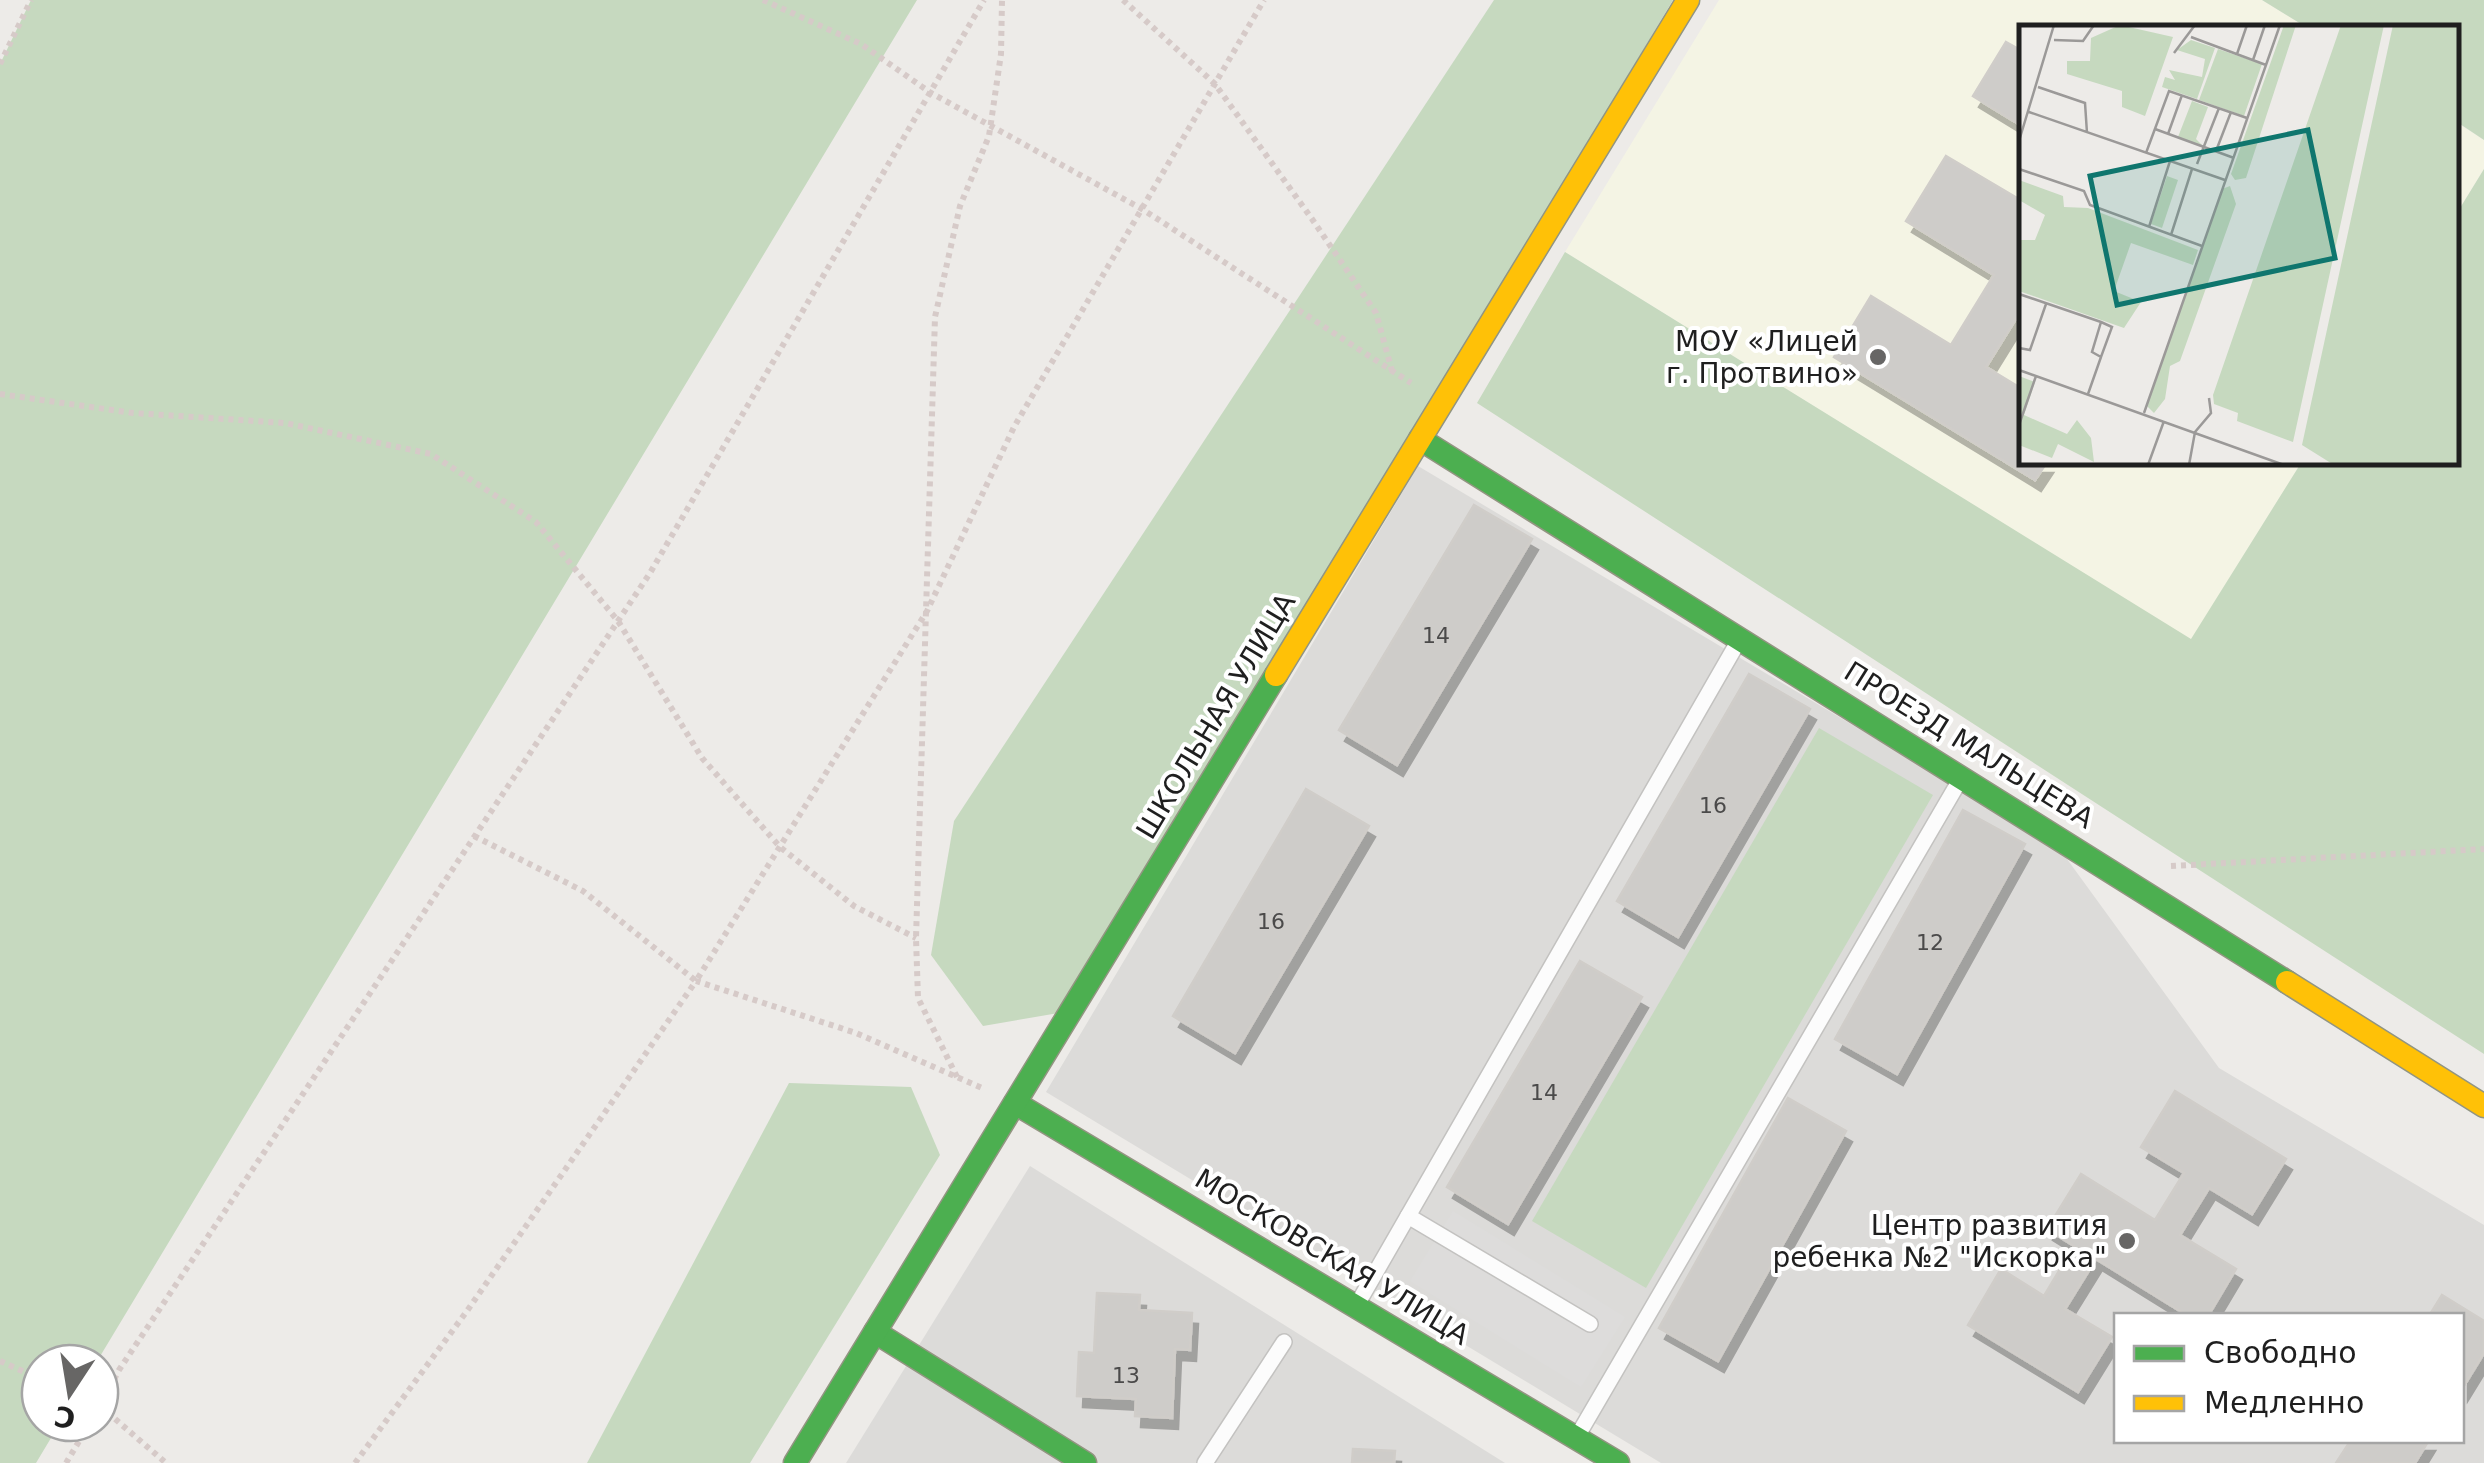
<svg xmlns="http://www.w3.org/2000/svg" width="2484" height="1463" viewBox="0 0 2484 1463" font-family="'DejaVu Sans',sans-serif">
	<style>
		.residential { fill: #dcdbd9; fill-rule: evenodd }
		.education { fill: #f4f4e4 }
		.forest { fill: #c6d9bf }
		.parking { fill: #dddcdb }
		.building { fill: #ceccc9; stroke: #d0cdc9; stroke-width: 2.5; filter: url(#shadow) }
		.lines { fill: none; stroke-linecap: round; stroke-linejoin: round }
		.lane-casing { stroke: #c3c2c0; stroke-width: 18 }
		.fast-casing { stroke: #929581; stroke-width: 25 }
		.slow-casing { stroke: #929581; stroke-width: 25 }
		.path { stroke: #d6cac8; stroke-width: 6; stroke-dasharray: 5 5; stroke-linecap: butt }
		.lane { stroke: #fcfcfc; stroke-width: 15 }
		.fast { stroke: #4caf50; stroke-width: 22 }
		.slow { stroke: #ffc107; stroke-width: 22 }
		.poi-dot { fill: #676665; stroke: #fff; stroke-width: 4 }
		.labels { text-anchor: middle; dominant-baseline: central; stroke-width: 8; stroke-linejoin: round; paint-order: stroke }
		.number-label { font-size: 22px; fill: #4b4a4a }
		.poi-label { font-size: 28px; fill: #1f1f1f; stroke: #fff; text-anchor: end }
		.street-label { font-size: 28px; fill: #1f1f1f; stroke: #fff }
		.inset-road { fill: none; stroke: #9b9998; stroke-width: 2.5 }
		.view { fill: #0f766e; fill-opacity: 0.15; stroke: #0f766e; stroke-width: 5 }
		.inset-edge { fill: none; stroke: #1f1f1f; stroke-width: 5 }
	</style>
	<defs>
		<filter id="shadow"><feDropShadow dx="6" dy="11" stdDeviation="0" flood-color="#0004"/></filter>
	</defs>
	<rect width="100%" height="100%" fill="#edebe8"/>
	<g class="residential">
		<path d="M 1418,466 L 2059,848 L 2219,1068 L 2484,1225 L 2484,1463 L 1661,1463 L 1046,1092 ZM 2116,1316 L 2462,1316 L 2462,1440 L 2116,1440 Z"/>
		<path d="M 1030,1166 L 1505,1463 L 846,1463 Z"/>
	</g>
	<g class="education">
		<path d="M 1719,0 L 2262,0 L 2306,27 L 2022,28 L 2022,462 L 2301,463 L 2191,640 L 1565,252 Z"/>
		<path d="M 2456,122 L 2484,140 L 2484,169 L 2457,213 Z"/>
	</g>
	<g class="forest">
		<path d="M 31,0 L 917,0 L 96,1363 L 40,1363 L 40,1423 L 60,1423 L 36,1463 L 0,1463 L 0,64 Z"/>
		<path d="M 1494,0 L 1673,0 L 1070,1011 L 983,1026 L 931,955 L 954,821 Z"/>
		<path d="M 2262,0 L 2484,0 L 2484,140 L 2457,122 L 2456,28 L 2306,27 Z"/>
		<path d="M 2484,169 L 2484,1054 L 1477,403 L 1565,252 L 2191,639 L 2301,463 L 2456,462 L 2457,213 Z"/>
		<path d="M 1819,728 L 1933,795 L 1646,1288 L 1532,1221 Z"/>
		<path d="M 789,1083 L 911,1087 L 940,1155 L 750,1463 L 587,1463 Z"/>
	</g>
	<path class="parking" d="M 1453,1211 L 1625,1317 L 1581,1387 L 1410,1281 Z"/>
	<g class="building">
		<path d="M 2006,42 L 2022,51 L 2022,126 L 1973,96 Z"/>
		<path d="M 1946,156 L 2022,201 L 2022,309 L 1986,367 L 2022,389 L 2022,462 L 2047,462 L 2035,480 L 1834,357 L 1871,296 L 1951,345 L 1994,275 L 1906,221 Z"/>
		<path d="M 1474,505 L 1532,539 L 1397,765 L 1339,730 Z"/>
		<path d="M 1749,674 L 1810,709 L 1678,937 L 1617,901 Z"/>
		<path d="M 1306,789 L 1369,826 L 1235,1053 L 1173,1016 Z"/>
		<path d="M 1963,810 L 2025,844 L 1897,1074 L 1835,1039 Z"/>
		<path d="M 1580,961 L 1642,997 L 1508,1224 L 1447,1187 Z"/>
		<path d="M 2175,1091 L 2286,1159 L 2252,1214 L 2209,1188 L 2180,1235 L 2236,1269 L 2208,1316 L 2188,1316 L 2096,1259 L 2065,1309 L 2112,1337 L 2078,1392 L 1968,1325 L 2001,1269 L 2044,1296 L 2074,1246 L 2047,1229 L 2081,1174 L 2155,1220 L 2184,1173 L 2141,1147 Z"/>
		<path d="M 1788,1098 L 1846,1131 L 1718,1361 L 1659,1328 Z"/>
		<path d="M 1097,1293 L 1140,1295 L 1139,1310 L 1192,1313 L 1190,1350 L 1175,1349 L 1172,1418 L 1135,1416 L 1136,1399 L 1077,1396 L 1079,1352 L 1094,1353 Z"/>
		<path d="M 2442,1295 L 2484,1321 L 2484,1353 L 2462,1389 L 2462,1316 L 2429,1316 Z"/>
		<path d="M 2351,1440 L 2429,1440 L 2415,1463 L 2336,1463 Z"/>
		<path d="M 1353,1449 L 1395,1451 L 1394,1463 L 1352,1463 Z"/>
	</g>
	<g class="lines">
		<g class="lane-casing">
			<g id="lane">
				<path d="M 1408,1216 L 1590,1324"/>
				<path d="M 1358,1303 L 1738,642"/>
				<path d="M 1578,1435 L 1960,780"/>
				<path d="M 1205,1463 L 1284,1342"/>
			</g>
		</g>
		<g class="fast-casing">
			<g id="fast">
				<path d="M 1420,439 L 2287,982"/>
				<path d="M 1015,1103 L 1618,1463"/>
				<path d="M 875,1332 L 1085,1463"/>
				<path d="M 795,1463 L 1276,675"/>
			</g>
		</g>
		<g class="slow-casing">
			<g id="slow">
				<path d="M 1276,675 L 1688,0"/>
				<path d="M 2287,982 L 2484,1106"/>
			</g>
		</g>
		<g class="path">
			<path d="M 763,0 L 861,44 L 931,93 L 1142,209 L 1411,383"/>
			<path d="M 1123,0 L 1215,84 L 1312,219 L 1376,313 L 1392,371"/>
			<path d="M 0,64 L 31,0"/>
			<path d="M 0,394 L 133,413 L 285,423 L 431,454 L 536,522 L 618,621 L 702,758 L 780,847 L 854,906 L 916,938"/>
			<path d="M 474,836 L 583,891 L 696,981 L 927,611 L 1014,427 L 1264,0"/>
			<path d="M 2171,866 L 2484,849"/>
			<path d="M 957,1077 L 918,998 L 916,938 L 935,317 L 960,206 L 989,136 L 1001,54 L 1002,0"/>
			<path d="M 0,1361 L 40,1379"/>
			<path d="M 100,1406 L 119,1370 L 650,573 L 984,0"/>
			<path d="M 100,1406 L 166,1463"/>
			<path d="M 66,1463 L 90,1423"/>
			<path d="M 355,1463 L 467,1311 L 696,981 L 856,1033 L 982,1088"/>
		</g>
		<use href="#lane" class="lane"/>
		<use href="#fast" class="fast"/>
		<use href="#slow" class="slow"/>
	</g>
	<g class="poi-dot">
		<circle cx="1878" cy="357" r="10"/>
		<circle cx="2127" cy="1241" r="10"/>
	</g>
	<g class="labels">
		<g class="number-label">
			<text x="1436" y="635">14</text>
			<text x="1713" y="805">16</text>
			<text x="1271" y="921">16</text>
			<text x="1930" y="942">12</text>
			<text x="1544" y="1092">14</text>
			<text x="1126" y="1375">13</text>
		</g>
		<g class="poi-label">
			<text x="1858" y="341">МОУ «Лицей<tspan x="1858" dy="32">г. Протвино»</tspan></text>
			<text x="2107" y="1225">Центр развития<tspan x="2107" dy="32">ребенка №2 "Искорка"</tspan></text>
		</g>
		<g class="street-label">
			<text transform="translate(1216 716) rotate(-59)">ШКОЛЬНАЯ УЛИЦА</text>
			<text transform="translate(1969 745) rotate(32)">ПРОЕЗД МАЛЬЦЕВА</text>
			<text transform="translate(1332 1257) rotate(31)">МОСКОВСКАЯ УЛИЦА</text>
		</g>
	</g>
	<g transform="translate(2019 25)">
		<rect width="440" height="440" fill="#edebe8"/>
		<path d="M 101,0 L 154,12 L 126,91 L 103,82 L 103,66 L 48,49 L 48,36 L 71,36 L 72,13 ZM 265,0 L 277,0 L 227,153 L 216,155 L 212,149 ZM 322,0 L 365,0 L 274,417 L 218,396 L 219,388 L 195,379 L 194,370 ZM 374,0 L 440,0 L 440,440 L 315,440 L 283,420 ZM 172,15 L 196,23 L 178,74 L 143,62 L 146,52 L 156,55 L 150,45 L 183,52 L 186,34 L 158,25 ZM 199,24 L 243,39 L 225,91 L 180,75 ZM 173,76 L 189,82 L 177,114 L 184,121 L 159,112 ZM 148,151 L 159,155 L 143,203 L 132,199 ZM 0,155 L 44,171 L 45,182 L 69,183 L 179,225 L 174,240 L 112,218 L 95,266 L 122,277 L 105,303 L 0,266 L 0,215 L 16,215 L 26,190 L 0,175 ZM 211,161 L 217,179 L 161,336 L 151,341 L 146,374 L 135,388 L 128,381 L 203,164 ZM 0,351 L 16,357 L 5,390 L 48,409 L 58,395 L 72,413 L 75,437 L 39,419 L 33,433 L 0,420 Z" fill="#c6d9bf"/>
		<path class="inset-road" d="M 172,12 L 247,40M 35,15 L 64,16 L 75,0M 155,28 L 176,0M 218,29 L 228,0M 234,35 L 246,0M 19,62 L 66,78 L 68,108M 10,87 L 206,155M 136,104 L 215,133M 149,109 L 163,70M 0,116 L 35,0M 197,126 L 212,87M 127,128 L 150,66 L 228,93M 178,139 L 200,83M 0,144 L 65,166 L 71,180 L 183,221M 130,202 L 151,136M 152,210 L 173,144M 0,269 L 82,297 L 93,302 L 82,332 L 73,327 L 82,297M 0,323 L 11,325 L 27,279M 0,345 L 265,440M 69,369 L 82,332M 125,388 L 261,0M 0,400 L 17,351M 129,440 L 145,396M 170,440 L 176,407 L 192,388 L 190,373"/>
		<path class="view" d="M 289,105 L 316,233 L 98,280 L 71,151 Z"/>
		<rect width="440" height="440" class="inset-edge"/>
	</g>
	<rect x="2114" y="1313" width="350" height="130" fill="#ffffff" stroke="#a5a5a5" stroke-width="2.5"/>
	<rect x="2134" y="1346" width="50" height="15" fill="#4caf50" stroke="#a5a5a5" stroke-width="2.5"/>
	<text x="2204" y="1363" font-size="30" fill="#1f1f1f">Свободно</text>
	<rect x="2134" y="1396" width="50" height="15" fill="#ffc107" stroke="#a5a5a5" stroke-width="2.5"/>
	<text x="2204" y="1413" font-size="30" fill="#1f1f1f">Медленно</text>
	<g transform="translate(70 1393) rotate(192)"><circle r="48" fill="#ffffff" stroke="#a5a5a5" stroke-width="2.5"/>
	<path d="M0-8L18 38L0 25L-18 38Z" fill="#676665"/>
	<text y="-15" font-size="28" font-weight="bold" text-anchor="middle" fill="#1f1f1f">С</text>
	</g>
</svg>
